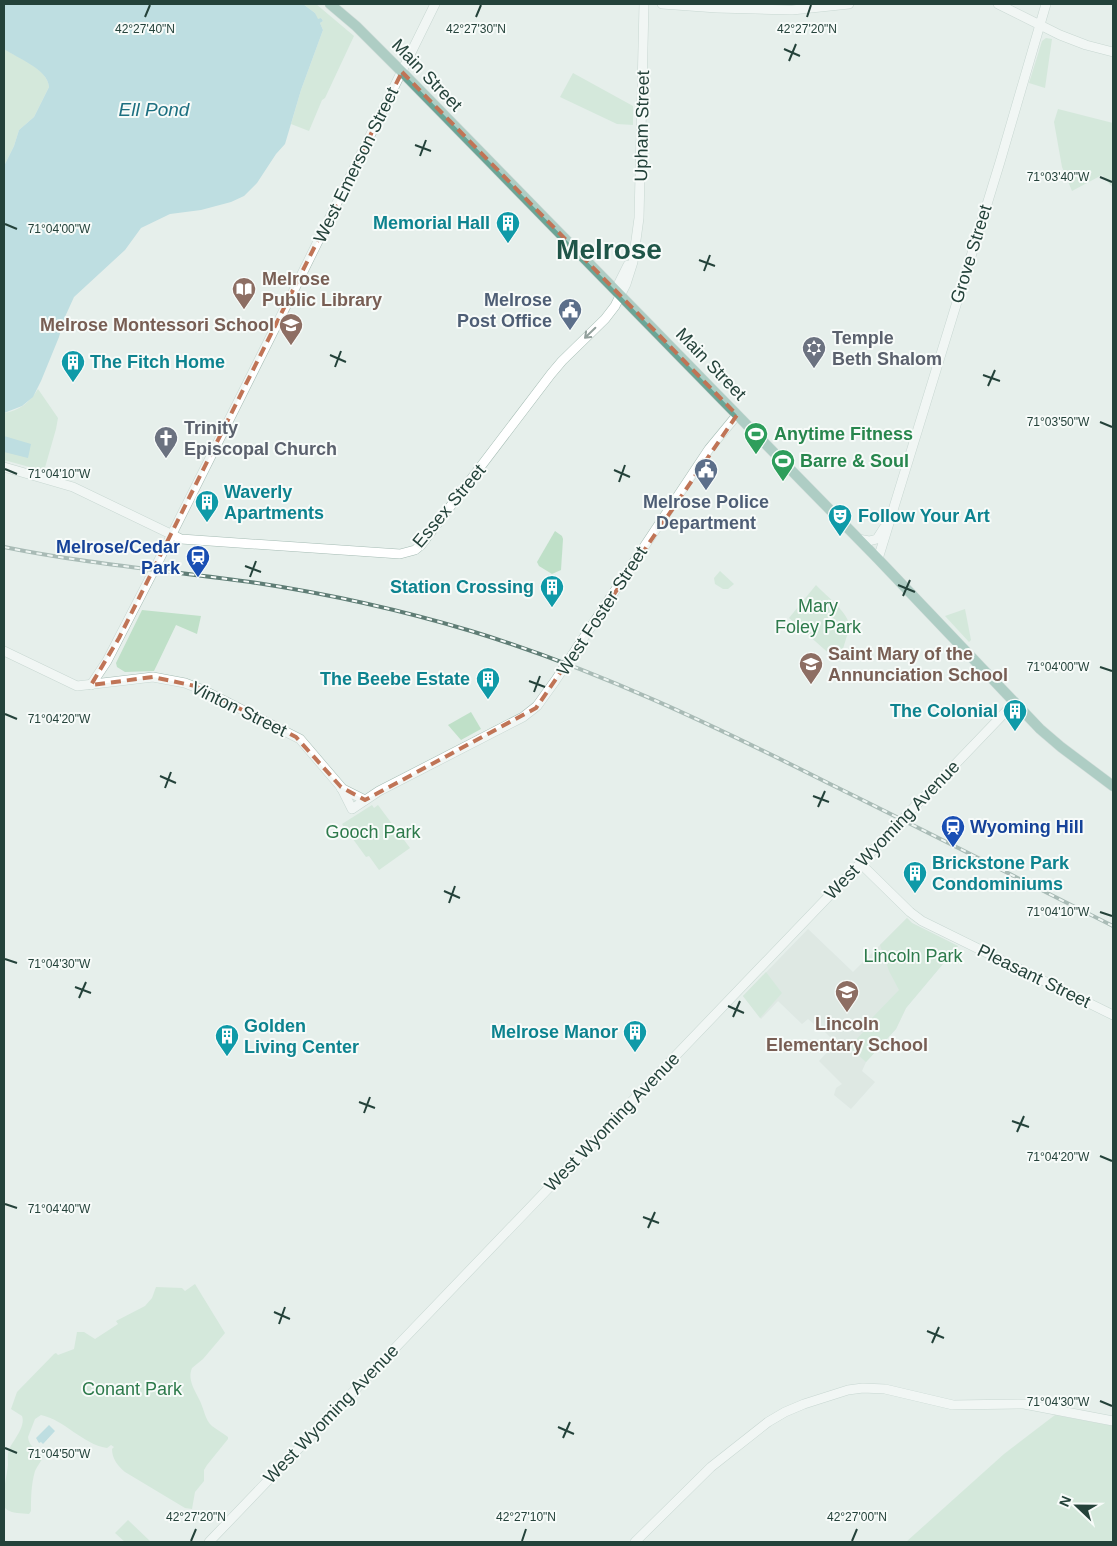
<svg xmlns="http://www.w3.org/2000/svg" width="1117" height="1546" viewBox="0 0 1117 1546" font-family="Arial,sans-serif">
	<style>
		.built { fill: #d4dfda }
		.green { fill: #bfe0c8 }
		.water { fill: #8ec9d4 }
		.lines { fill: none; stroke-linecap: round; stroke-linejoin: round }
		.secondary-casing { stroke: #a4bbb3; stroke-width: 10 }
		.primary-casing { stroke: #c2cac8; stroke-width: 11 }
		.secondary { stroke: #fff; stroke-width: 9 }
		.primary { stroke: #6aa596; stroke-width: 10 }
		.rail-casing { stroke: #5f7d75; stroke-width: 4 }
		.rail { stroke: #f7fbf9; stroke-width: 2; stroke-dasharray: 5.5; stroke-linecap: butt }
		.oneway { stroke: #92a09c }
		.marked { fill: none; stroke: #c07456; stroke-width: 4; stroke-dasharray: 10 6; stroke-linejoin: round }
		.ticks { fill: none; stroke: #24423a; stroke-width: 2 }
		.labels { text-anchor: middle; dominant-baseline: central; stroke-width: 4; stroke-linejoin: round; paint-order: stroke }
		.street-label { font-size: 18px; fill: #24423a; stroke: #f7fbf9 }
		.culture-label { font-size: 18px; font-weight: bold; fill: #0d838f; stroke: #f7fbf9; text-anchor: end }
		.education-label { font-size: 18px; font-weight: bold; fill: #785e54; stroke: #f7fbf9; text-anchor: start }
		.service-label { font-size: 18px; font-weight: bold; fill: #4e5e75; stroke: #f7fbf9; text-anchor: end }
		.worship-label { font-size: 18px; font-weight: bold; fill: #5b616d; stroke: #f7fbf9; text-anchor: start }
		.leisure-label { font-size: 18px; font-weight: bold; fill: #27864d; stroke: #f7fbf9; text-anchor: start }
		.transit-label { font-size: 18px; font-weight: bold; fill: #164399; stroke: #f7fbf9; text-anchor: end }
		.park-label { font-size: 18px; fill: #2d7a4b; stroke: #f7fbf9 }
		.water-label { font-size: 19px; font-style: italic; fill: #1c6f80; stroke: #f7fbf9 }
		.town-label { font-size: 28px; font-weight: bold; fill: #1f5548; stroke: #f7fbf9 }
		.ticks-label { font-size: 12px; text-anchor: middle; fill: #24423a; stroke: #f7fbf9; stroke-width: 4; stroke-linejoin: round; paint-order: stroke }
	</style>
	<rect width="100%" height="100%" fill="#e6efeb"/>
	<path class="built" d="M 907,918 L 912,923 L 958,946 L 906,1008 L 896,1029 L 866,1062 L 862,1071 L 875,1082 L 851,1109 L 834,1095 L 836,1088 L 842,1084 L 819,1061 L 836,1043 L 817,1024 L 814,1024 L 808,1019 L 802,1024 L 778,1001 L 761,1019 L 743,996 L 808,929 L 853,972 Z"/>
	<g class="green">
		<path d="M 303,4 L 316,4 L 354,36 L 325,98 L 322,100 L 309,131 L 291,124 L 301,90 L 323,30 L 320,23 L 323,21 L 321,18 L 318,20 L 316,18 L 315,13 Z"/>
		<path d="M 1046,38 L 1052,39 L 1045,88 L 1029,83 L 1042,41 Z"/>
		<path d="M 4,49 C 17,57 48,69 49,87 L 34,117 L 19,130 L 14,146 L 4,166 Z"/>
		<path d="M 573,73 L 633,106 L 633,125 L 617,124 L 560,97 Z"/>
		<path d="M 1058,109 L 1113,123 L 1113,188 L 1102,175 L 1072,191 L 1062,167 L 1054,122 Z"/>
		<path d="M 38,389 L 58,418 L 56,429 L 44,471 L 4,460 L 4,413 C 19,411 30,402 38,389 Z"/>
		<path d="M 555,531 L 562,536 L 563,539 L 561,570 L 552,574 L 539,566 L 537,562 Z"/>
		<path d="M 720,571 L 734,584 L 728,589 L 723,589 L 715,584 L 714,578 Z"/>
		<path d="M 816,585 C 827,597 846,610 850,626 L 841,655 L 836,658 L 833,657 L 789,618 Z"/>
		<path d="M 965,609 L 971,640 L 969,642 L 945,616 Z"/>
		<path d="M 142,610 L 201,616 L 197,634 L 176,625 L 154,671 L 125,672 L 117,667 L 116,663 Z"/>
		<path d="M 471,712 L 481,729 L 461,740 L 448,725 Z"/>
		<path d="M 372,805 L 374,808 L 378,805 L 410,848 L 379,870 L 369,856 L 366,857 L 342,824 Z"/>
		<path d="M 907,918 L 912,923 L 958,946 L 906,1008 L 896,1029 L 866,1062 L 849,1047 L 873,1022 L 871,1019 L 899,990 L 889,971 L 880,945 Z"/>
		<path d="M 766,972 L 782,993 L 760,1018 L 743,996 Z"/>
		<path d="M 195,1284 L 225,1333 L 203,1359 L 192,1368 C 187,1380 195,1390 200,1401 C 204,1409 205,1420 212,1426 C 217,1430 223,1433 228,1437 L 228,1439 L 207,1465 L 204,1470 L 204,1481 L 195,1492 L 192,1509 L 185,1508 L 125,1472 C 118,1466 112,1459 112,1449 L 114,1447 L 111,1445 L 107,1448 C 82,1444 65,1420 41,1415 L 35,1419 L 28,1437 C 29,1448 38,1449 43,1457 C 41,1462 37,1466 35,1471 C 31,1485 31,1498 31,1511 L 29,1514 C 22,1513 12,1514 6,1509 C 0,1502 7,1476 8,1465 C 8,1460 7,1455 9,1450 C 13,1440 26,1427 22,1416 L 11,1409 L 17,1392 L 54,1354 L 56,1353 L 58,1355 L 74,1349 L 77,1332 L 84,1332 L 95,1339 L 118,1324 L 116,1321 L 145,1306 L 152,1298 L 156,1287 L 182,1288 L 185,1291 Z"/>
		<path d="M 1055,1415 L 1113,1426 L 1113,1542 L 906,1542 L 1004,1454 Z"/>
		<path d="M 128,1520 L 151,1542 L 125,1542 L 115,1533 Z"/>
	</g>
	<g class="water">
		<path d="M 4,4 L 303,4 L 315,13 L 318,19 L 321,18 L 323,21 L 320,23 L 323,30 L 301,90 L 285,144 L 276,154 L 257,183 L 244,196 L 231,202 L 201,210 L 170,214 L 141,228 L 125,250 L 74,297 L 64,319 L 59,337 L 41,381 L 33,397 L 22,406 L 4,413 L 4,166 L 14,146 L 19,130 L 34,117 L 49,87 C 48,69 17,58 4,49 Z"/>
		<path d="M 4,436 L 31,444 L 28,458 L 4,452 Z"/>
		<path d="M 49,1425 L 55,1431 L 43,1444 L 41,1442 L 39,1443 L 36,1438 Z"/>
	</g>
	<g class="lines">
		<g class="secondary-casing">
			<g id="secondary">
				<path d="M 662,4 L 717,8 L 792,10 L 849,4"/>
				<path d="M 998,4 L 1060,35 L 1086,45 L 1113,52"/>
				<path d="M 620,295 L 619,283 L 628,265"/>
				<path d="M 4,467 L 73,487 L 181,539 L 400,554 L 415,550 L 421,545 L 551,374 L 562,361 L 605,319 L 615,306 L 626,284 L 633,262 L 639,218 L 644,4"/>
				<path d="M 858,539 L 869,541 L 877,539 L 884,528"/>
				<path d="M 878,559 L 1000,162 L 1046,4"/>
				<path d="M 4,651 L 77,686 L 153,677 L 185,683 L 203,690 L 300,739 L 341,787 L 352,809 L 379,791 L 523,717 L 537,706 L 555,681 L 709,449 L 737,415"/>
				<path d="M 91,685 L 107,661 L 154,570 L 293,292 L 435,4"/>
				<path d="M 341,788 L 365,800"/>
				<path d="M 861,864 L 910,912 L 922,921 L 1113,1015"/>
				<path d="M 209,1542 L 1015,702"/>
				<path d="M 635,1542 L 711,1467 L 768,1422 L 785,1412 L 804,1404 L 848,1390 L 863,1388 L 885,1389 L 953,1405 L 1024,1404 L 1113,1421"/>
			</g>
		</g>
		<g class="primary-casing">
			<path id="primary" d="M 330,4 L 356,26 L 407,77 L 878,559 L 1040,729 L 1061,747 L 1113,786"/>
		</g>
		<use href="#secondary" class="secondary"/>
		<use href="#primary" class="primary"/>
		<g class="rail-casing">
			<path id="rail" d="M 4,547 C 87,564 172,571 257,583 C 329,594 401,610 471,631 C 596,669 715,726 832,785 C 926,831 1019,879 1113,926"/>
		</g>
		<use href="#rail" class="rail"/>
	</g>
	<defs><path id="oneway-shaft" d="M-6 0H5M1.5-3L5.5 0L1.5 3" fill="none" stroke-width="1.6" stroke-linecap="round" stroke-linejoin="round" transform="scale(1.25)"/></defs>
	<use class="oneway" href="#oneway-shaft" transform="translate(590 333) rotate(136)"/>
	<path d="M0 0H1117V1546H0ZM 402,72 L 737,415 L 536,708 L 365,800 L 341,787 L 296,737 L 195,686 L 153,677 L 91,685 L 119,638 Z" fill="#e6efeb" fill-opacity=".55" fill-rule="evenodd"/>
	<path class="marked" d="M 402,72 L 737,415 L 536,708 L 365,800 L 341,787 L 296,737 L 195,686 L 153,677 L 91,685 L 119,638 Z"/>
	<path class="ticks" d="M 145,17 L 150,5M 476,17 L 481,5M 807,17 L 811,5M 784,49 L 800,56M 789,61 L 796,44M 415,145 L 431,151M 420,156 L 426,140M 1100,177 L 1112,182M 5,224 L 17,229M 699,260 L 715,266M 704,271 L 710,255M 330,355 L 346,362M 335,367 L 341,351M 983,375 L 1000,381M 988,386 L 995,370M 1100,422 L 1112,427M 5,469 L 17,474M 614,470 L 630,477M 619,482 L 625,465M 245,566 L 261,572M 250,577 L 256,561M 898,585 L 915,592M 903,596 L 910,580M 1100,667 L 1112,671M 529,681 L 545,687M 534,692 L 540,676M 5,714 L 17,719M 160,776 L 176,783M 165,788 L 171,772M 813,796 L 829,802M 818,807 L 825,791M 444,891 L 460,898M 449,903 L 455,886M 1100,912 L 1112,916M 5,959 L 17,963M 75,987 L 91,993M 79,998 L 86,982M 728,1006 L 744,1013M 733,1017 L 740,1001M 359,1102 L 375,1108M 364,1113 L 370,1097M 1012,1121 L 1029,1127M 1017,1132 L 1024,1116M 1100,1156 L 1112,1161M 5,1204 L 17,1208M 643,1217 L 659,1223M 648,1228 L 655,1212M 274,1312 L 290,1319M 279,1324 L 285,1307M 927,1331 L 944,1338M 932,1343 L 939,1327M 1100,1401 L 1112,1406M 558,1427 L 574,1434M 563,1438 L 570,1422M 5,1448 L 17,1453M 191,1541 L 196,1529M 522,1541 L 526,1529M 852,1541 L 857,1529"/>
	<defs>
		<g id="building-pin" transform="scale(1.25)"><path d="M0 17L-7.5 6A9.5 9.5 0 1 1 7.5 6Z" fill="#0f9aa8" stroke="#f7fbf9"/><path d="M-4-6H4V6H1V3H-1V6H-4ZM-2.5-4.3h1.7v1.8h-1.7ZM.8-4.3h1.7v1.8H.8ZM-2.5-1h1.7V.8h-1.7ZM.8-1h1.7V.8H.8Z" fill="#fff"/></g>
		<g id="library-pin" transform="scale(1.25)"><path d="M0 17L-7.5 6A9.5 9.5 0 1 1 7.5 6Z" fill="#8d6e63" stroke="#f7fbf9"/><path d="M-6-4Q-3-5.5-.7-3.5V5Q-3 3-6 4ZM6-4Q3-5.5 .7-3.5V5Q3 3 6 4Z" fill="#fff"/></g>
		<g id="civic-pin" transform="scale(1.25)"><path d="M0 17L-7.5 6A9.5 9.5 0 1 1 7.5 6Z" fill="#5c6f8a" stroke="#f7fbf9"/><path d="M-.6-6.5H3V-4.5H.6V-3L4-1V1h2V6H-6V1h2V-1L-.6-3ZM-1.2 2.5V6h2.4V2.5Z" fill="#fff"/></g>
		<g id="school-pin" transform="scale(1.25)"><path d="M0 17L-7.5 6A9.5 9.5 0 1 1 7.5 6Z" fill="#8d6e63" stroke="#f7fbf9"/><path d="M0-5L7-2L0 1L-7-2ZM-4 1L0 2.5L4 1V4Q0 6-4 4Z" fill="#fff"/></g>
		<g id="synagogue-pin" transform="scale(1.25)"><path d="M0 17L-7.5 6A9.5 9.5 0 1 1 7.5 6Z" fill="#6b7280" stroke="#f7fbf9"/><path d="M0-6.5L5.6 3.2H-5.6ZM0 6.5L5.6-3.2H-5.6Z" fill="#fff"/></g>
		<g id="stadium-pin" transform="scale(1.25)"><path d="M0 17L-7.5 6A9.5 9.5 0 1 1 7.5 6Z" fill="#2e9e5b" stroke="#f7fbf9"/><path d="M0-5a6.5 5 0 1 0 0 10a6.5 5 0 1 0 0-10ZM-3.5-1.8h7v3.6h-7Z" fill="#fff"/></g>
		<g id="church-pin" transform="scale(1.25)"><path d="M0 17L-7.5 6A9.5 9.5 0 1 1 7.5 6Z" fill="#6b7280" stroke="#f7fbf9"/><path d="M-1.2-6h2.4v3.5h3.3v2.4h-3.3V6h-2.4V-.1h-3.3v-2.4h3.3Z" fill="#fff"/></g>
		<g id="theatre-pin" transform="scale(1.25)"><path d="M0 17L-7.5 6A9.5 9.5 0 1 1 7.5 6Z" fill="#0f9aa8" stroke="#f7fbf9"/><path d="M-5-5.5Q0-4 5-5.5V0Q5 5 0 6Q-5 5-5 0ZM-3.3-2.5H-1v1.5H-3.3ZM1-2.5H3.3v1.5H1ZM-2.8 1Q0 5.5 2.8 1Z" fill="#fff"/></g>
		<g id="station-pin" transform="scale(1.25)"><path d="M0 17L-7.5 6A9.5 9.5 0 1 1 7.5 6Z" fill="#1a4fb4" stroke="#f7fbf9"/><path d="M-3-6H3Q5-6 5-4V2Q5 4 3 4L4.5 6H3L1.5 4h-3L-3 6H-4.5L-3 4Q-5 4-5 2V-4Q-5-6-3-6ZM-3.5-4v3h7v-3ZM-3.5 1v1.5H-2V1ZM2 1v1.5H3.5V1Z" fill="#fff"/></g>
	</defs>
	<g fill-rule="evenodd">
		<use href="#building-pin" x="508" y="223"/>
		<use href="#library-pin" x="244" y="289"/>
		<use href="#civic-pin" x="570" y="310"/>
		<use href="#school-pin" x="291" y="325"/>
		<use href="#synagogue-pin" x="814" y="348"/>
		<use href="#building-pin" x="73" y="362"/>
		<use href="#stadium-pin" x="756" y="434"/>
		<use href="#church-pin" x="166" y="438"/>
		<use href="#stadium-pin" x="783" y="461"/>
		<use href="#civic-pin" x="706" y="470"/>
		<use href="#building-pin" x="207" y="502"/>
		<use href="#theatre-pin" x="840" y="516"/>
		<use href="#station-pin" x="198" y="557"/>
		<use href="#building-pin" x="552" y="587"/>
		<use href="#school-pin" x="811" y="664"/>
		<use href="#building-pin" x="488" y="679"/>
		<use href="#building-pin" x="1015" y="711"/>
		<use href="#station-pin" x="953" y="827"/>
		<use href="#building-pin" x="915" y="873"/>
		<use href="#school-pin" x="847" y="992"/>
		<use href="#building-pin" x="635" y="1032"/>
		<use href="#building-pin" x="227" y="1036"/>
	</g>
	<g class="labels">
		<g class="street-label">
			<text transform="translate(427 75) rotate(46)">Main Street</text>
			<text transform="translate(642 126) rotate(-89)">Upham Street</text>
			<text transform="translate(356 165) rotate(-64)">West Emerson Street</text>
			<text transform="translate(971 254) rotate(-73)">Grove Street</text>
			<text transform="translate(711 364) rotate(46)">Main Street</text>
			<text transform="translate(449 506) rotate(-50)">Essex Street</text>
			<text transform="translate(602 611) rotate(-57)">West Foster Street</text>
			<text transform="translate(239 709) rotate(26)">Vinton Street</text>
			<text transform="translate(892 830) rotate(-46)">West Wyoming Avenue</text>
			<text transform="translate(1034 976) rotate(26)">Pleasant Street</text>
			<text transform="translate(612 1122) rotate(-46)">West Wyoming Avenue</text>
			<text transform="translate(331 1414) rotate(-46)">West Wyoming Avenue</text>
		</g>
		<g class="culture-label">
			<text x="490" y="223">Memorial Hall</text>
			<text x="90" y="362" text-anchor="start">The Fitch Home</text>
			<text x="224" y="492" text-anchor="start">Waverly<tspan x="224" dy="21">Apartments</tspan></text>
			<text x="858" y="516" text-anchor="start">Follow Your Art</text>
			<text x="534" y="587">Station Crossing</text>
			<text x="470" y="679">The Beebe Estate</text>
			<text x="998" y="711">The Colonial</text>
			<text x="932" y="863" text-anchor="start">Brickstone Park<tspan x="932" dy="21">Condominiums</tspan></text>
			<text x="244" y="1026" text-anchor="start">Golden<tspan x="244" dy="21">Living Center</tspan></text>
			<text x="618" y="1032">Melrose Manor</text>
		</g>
		<g class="education-label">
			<text x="262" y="279">Melrose<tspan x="262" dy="21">Public Library</tspan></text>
			<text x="274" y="325" text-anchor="end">Melrose Montessori School</text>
			<text x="828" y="654">Saint Mary of the<tspan x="828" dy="21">Annunciation School</tspan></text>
			<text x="847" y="1024" text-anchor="middle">Lincoln<tspan x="847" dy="21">Elementary School</tspan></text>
		</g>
		<g class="service-label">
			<text x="552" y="300">Melrose<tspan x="552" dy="21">Post Office</tspan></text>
			<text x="706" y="502" text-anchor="middle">Melrose Police<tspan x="706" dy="21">Department</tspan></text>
		</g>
		<g class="worship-label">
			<text x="832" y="338">Temple<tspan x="832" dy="21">Beth Shalom</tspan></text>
			<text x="184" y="428">Trinity<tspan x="184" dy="21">Episcopal Church</tspan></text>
		</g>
		<g class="leisure-label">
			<text x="774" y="434">Anytime Fitness</text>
			<text x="800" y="461">Barre &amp; Soul</text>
		</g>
		<g class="transit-label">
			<text x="180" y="547">Melrose/Cedar<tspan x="180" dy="21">Park</tspan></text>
			<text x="970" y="827" text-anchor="start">Wyoming Hill</text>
		</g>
		<g class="park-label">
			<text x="818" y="606">Mary<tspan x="818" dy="21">Foley Park</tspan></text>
			<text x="373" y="832">Gooch Park</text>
			<text x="913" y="956">Lincoln Park</text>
			<text x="132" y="1389">Conant Park</text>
		</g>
		<g class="water-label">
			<text x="154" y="109">Ell Pond</text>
		</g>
		<g class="town-label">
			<text x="609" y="249">Melrose</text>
		</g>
	</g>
	<g class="ticks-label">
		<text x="145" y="33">42°27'40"N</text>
		<text x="476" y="33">42°27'30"N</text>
		<text x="807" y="33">42°27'20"N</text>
		<text x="1058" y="181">71°03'40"W</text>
		<text x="59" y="233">71°04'00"W</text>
		<text x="1058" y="426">71°03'50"W</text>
		<text x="59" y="478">71°04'10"W</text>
		<text x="1058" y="671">71°04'00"W</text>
		<text x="59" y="723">71°04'20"W</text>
		<text x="1058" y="916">71°04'10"W</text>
		<text x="59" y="968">71°04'30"W</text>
		<text x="1058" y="1161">71°04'20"W</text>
		<text x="59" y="1213">71°04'40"W</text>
		<text x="1058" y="1406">71°04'30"W</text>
		<text x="59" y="1458">71°04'50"W</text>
		<text x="196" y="1521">42°27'20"N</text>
		<text x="526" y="1521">42°27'10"N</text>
		<text x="857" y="1521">42°27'00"N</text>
	</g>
	<rect width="1117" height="1546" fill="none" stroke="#24423a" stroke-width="10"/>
	<g transform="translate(1077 1506) rotate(292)" stroke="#f7fbf9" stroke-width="4" paint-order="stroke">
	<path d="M0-4L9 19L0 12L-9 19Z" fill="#24423a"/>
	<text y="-8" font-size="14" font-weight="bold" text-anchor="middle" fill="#24423a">N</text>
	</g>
</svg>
